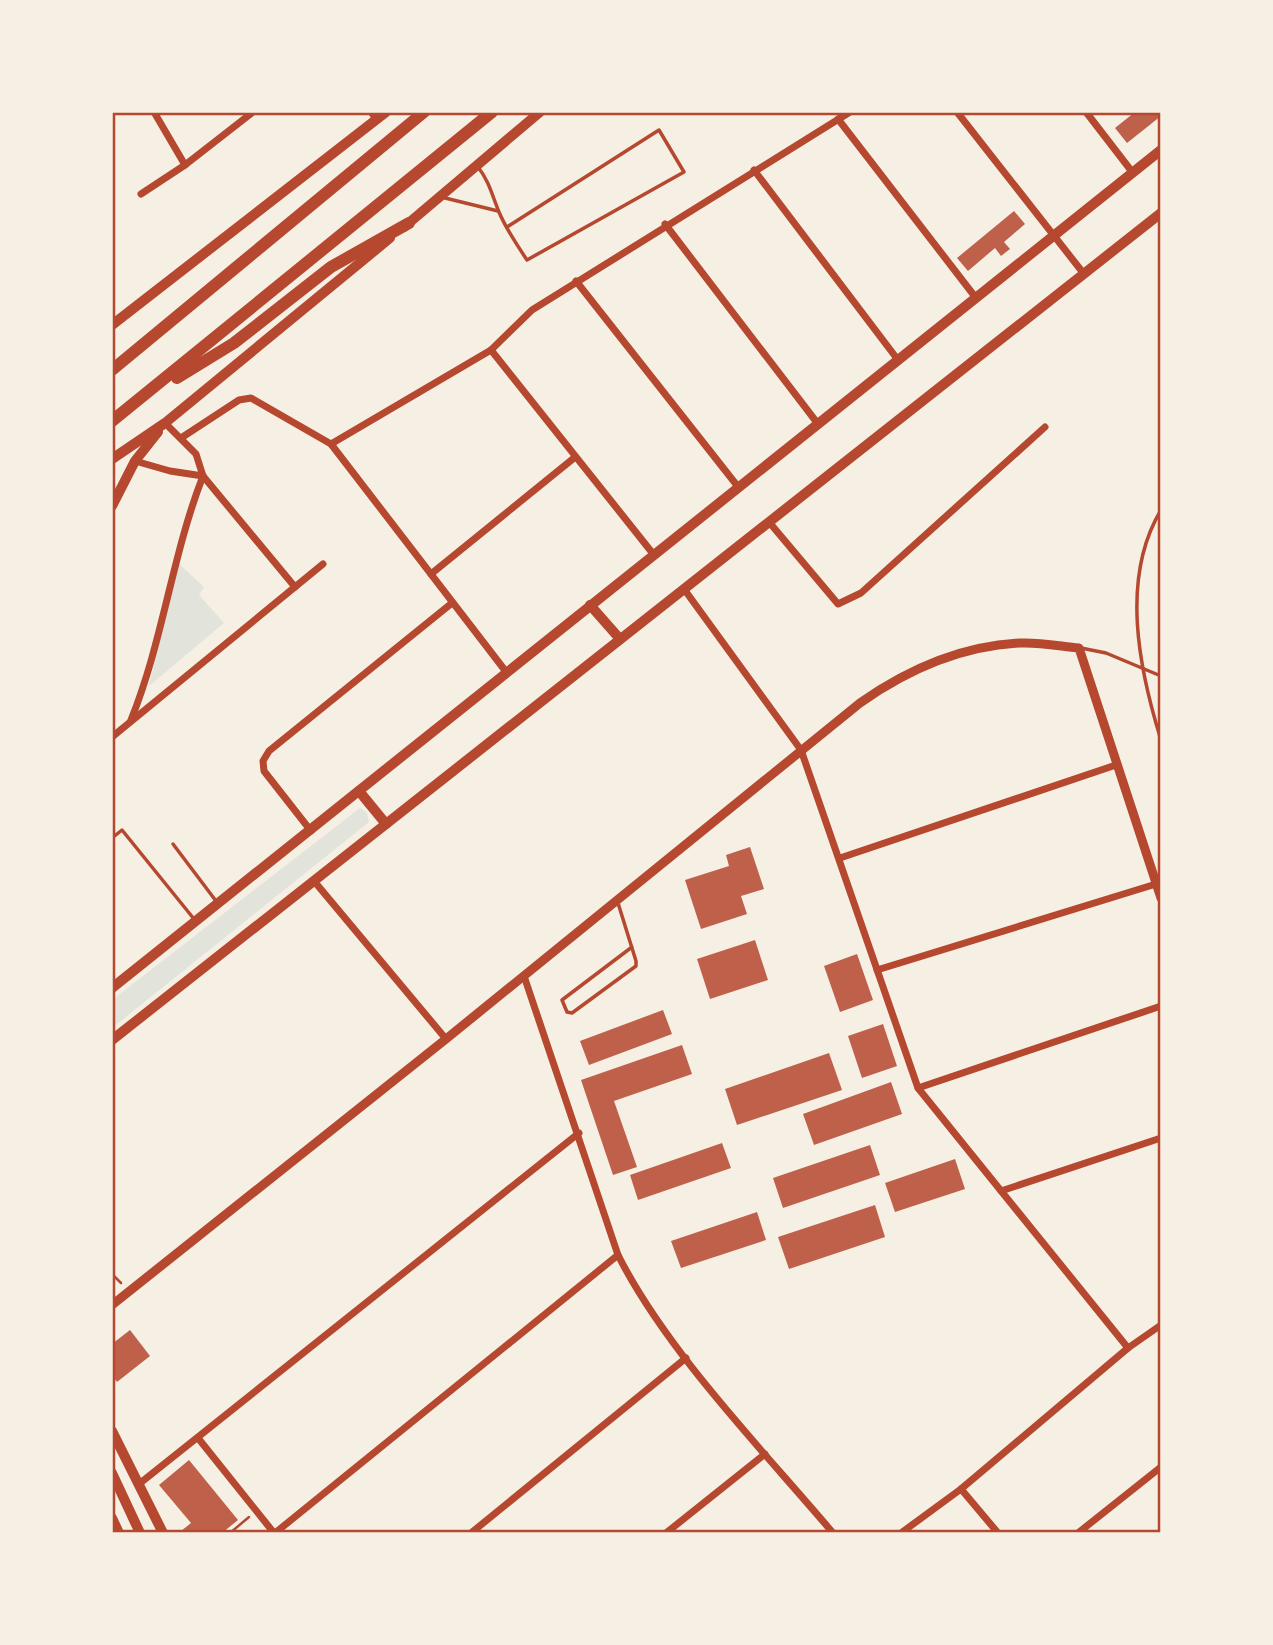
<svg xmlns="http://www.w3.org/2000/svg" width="1273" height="1645" viewBox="0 0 1273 1645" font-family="'PT Sans Narrow',sans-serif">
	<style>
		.green { fill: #e2e4dc }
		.building { fill: #bf614a }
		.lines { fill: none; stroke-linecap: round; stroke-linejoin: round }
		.path { stroke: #b5482f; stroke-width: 2.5 }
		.service { stroke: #b5482f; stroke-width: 3.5 }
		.minor { stroke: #b5482f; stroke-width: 7 }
		.tertiary { stroke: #b5482f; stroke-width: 9 }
		.secondary { stroke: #b5482f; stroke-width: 10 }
		.trunk { stroke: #b5482f; stroke-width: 12 }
		.neatline { fill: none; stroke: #b5482f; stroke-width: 2.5 }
	</style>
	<rect width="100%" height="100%" fill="#f6efe4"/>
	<g class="green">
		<path d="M 178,563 L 204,587 L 199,595 L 224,623 L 149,686 Z"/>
		<path d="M 360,808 L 367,813 L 369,822 L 112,1028 L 112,1000 Z"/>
	</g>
	<g class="building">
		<path d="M 1135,112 L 1161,112 L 1161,116 L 1127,143 L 1115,128 Z"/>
		<path d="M 1014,211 L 1025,224 L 1004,242 L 1010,249 L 1001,256 L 995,248 L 968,271 L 957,258 Z"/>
		<path d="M 750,847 L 764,889 L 741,896 L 747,914 L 701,929 L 685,880 L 729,866 L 726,855 Z"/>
		<path d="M 755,940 L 768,980 L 710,999 L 697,959 Z"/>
		<path d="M 857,954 L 873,1000 L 840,1012 L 824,966 Z"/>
		<path d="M 663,1010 L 672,1034 L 589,1065 L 580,1041 Z"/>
		<path d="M 883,1024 L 897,1066 L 862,1078 L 848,1036 Z"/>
		<path d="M 682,1045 L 692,1074 L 614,1101 L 637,1167 L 613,1175 L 581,1080 Z"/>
		<path d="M 829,1053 L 842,1090 L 737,1125 L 725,1089 Z"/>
		<path d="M 891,1082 L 902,1114 L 814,1145 L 803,1114 Z"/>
		<path d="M 722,1143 L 731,1168 L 638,1200 L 630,1175 Z"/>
		<path d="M 870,1145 L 880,1175 L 783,1208 L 773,1178 Z"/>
		<path d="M 955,1159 L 965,1189 L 895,1212 L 885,1183 Z"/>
		<path d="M 875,1205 L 885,1237 L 789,1269 L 778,1237 Z"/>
		<path d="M 757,1212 L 766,1240 L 681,1268 L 671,1241 Z"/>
		<path d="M 130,1330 L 150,1356 L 117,1382 L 112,1375 L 112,1344 Z"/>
		<path d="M 189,1460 L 238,1520 L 222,1533 L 183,1533 L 181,1531 L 191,1523 L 159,1485 Z"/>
	</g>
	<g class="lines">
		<g class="path">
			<path d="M 112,1274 L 121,1283"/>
			<path d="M 230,1533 L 249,1517"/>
		</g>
		<g class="service">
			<path d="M 369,112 L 374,119"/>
			<path d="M 478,167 C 489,181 492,195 499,212 C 506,229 517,245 527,260 L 684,172 L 659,130 L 507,227"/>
			<path d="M 441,197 L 498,211"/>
			<path d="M 1161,510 C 1120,578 1139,669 1161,740"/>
			<path d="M 1081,648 L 1106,653 L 1161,676"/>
			<path d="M 112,838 L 122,830 L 194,919"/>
			<path d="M 173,844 L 216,901"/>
			<path d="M 618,903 L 636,961 L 636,966 L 572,1013 L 567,1012 L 562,1000 L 632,947"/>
		</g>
		<g class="minor">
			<path d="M 154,112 L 185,165"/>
			<path d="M 957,112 L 1084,274"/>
			<path d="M 1086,112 L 1133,173"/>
			<path d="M 838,119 L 976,298"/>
			<path d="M 754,170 L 898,360"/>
			<path d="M 141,194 L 185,165 L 253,112"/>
			<path d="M 665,224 L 818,424"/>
			<path d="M 576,281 L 739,488"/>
			<path d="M 491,350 L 654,555"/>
			<path d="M 165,423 L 196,454 L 203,476 L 295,587"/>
			<path d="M 181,438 L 239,400 L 251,398 L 331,444 L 507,673"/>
			<path d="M 331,444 L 491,350 L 532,310 L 850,112"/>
			<path d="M 135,461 L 170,471 L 203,476"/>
			<path d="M 769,522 L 838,604 L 861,593 L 1045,427"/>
			<path d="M 431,574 L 574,458"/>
			<path d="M 684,589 L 801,750 L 918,1088 L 1128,1348"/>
			<path d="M 131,720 C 163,641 172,555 203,476"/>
			<path d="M 112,737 L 323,564"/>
			<path d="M 311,831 L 264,771 L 263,761 L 269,751 L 452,603"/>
			<path d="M 840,858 L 1116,765"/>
			<path d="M 314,881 L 446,1039"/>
			<path d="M 877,970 L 1156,884"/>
			<path d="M 524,976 L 618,1255 C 667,1352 762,1449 833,1533"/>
			<path d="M 918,1088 L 1161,1006"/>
			<path d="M 1001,1191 L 1161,1138"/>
			<path d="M 198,1438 L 274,1533"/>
			<path d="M 139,1484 L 579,1133"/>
			<path d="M 961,1489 L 998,1533"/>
			<path d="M 275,1533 L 618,1255"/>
			<path d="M 471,1533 L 686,1358"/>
			<path d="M 666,1533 L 765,1454"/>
			<path d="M 901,1533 L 961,1489 L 1128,1348 L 1161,1325"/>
			<path d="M 1078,1533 L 1161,1467"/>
		</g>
		<path class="tertiary" d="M 112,1305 L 446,1039 L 860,703 C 907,670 961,646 1020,643 C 1039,642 1059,646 1079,648 L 1161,898"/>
		<g class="secondary">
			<path d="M 404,227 L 540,112"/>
			<path d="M 112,325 L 386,112"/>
			<path d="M 112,459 L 165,423 L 390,238"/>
			<path d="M 112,506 L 135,461 L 158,432"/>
			<path d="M 590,605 L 620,639"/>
			<path d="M 359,791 L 386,824"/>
			<path d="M 112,988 L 1161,150"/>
			<path d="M 112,1040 L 1161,213"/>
			<path d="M 112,1431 L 163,1533"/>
			<path d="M 112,1473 L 140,1533"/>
			<path d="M 112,1518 L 119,1533"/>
		</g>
		<g class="trunk">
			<path d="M 112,370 L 424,112"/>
			<path d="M 177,378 L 234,343 L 331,267 L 409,223"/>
			<path d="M 112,421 L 492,112"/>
		</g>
	</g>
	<rect width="1273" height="1645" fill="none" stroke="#f6efe4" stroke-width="228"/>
	<rect x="114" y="114" width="1045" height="1417" class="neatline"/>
</svg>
